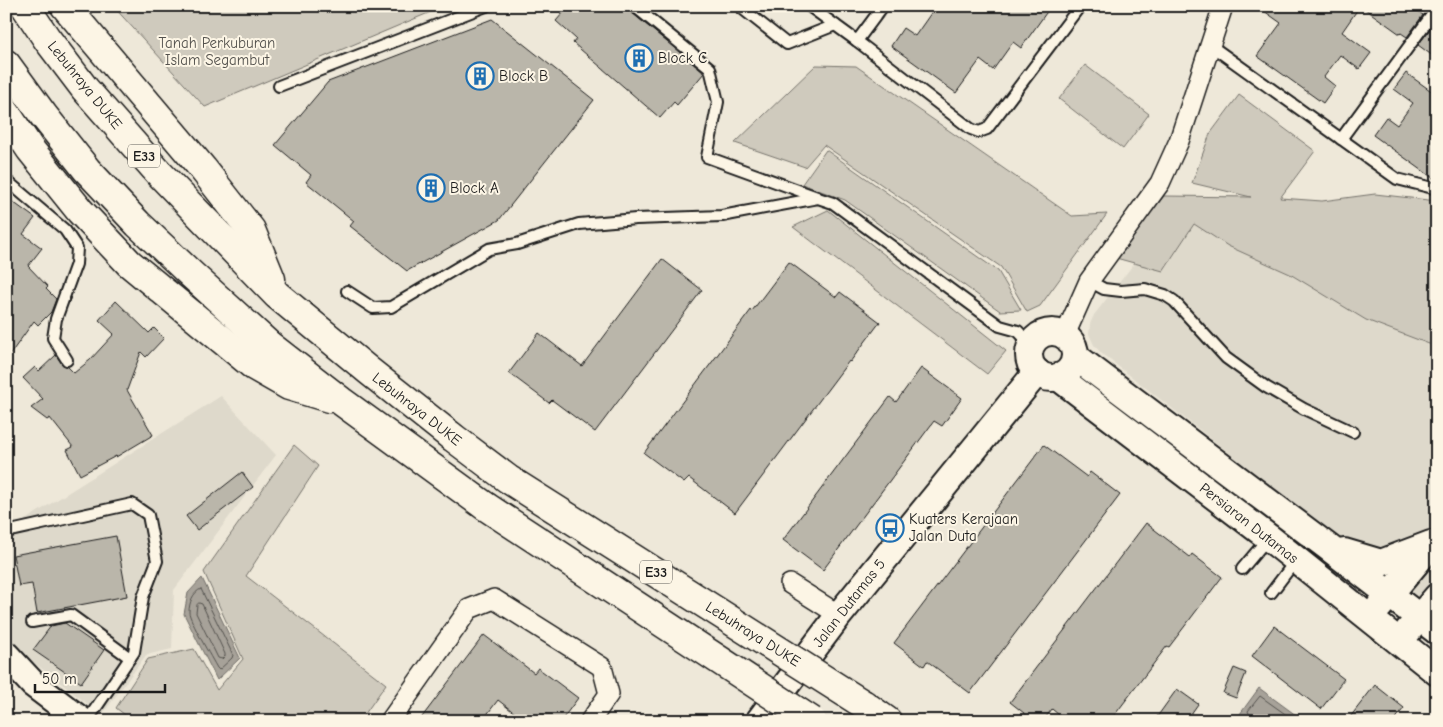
<svg xmlns="http://www.w3.org/2000/svg" width="1443" height="727" viewBox="0 0 1443 727" font-family="'Comic Neue',sans-serif">
	<style>
		.built { fill: #ded9cb }
		.green { fill: #cfcabd; stroke: #76736c }
		.water { fill: #a7a299; stroke: #6f6c67 }
		.lines { fill: none; stroke-linecap: round; stroke-linejoin: round }
		.shore { stroke: #54524e; stroke-width: 1 }
		.building { fill: #bab6aa; stroke: #1c1c1c }
		.lane-casing { stroke: #1c1c1c; stroke-width: 14 }
		.street-casing { stroke: #1c1c1c; stroke-width: 22 }
		.secondary-casing { stroke: #1c1c1c; stroke-width: 30 }
		.highway-casing { stroke: #1c1c1c; stroke-width: 31 }
		.lane { stroke: #fcf5e5; stroke-width: 10 }
		.street { stroke: #fcf5e5; stroke-width: 19 }
		.secondary { stroke: #fcf5e5; stroke-width: 26 }
		.highway { stroke: #fcf5e5; stroke-width: 28 }
		.highway-bridge-casing { stroke: #1c1c1c; stroke-width: 31; stroke-linecap: butt }
		.highway-bridge { stroke: #fcf5e5; stroke-width: 28 }
		.labels { text-anchor: middle; dominant-baseline: central; stroke-width: 4; stroke-linejoin: round; paint-order: stroke }
		.shield { fill: #fcf5e5; stroke: #5f5d58; stroke-width: 1 }
		.shield-label { font-size: 14px; font-weight: bold; fill: #1c1c1c }
		.park-label { font-size: 15px; fill: #52504c; stroke: #fcf5e5 }
		.poi-label { font-size: 15px; fill: #1c1c1c; stroke: #fcf5e5; text-anchor: start }
		.street-label { font-size: 15px; fill: #1c1c1c; stroke: #fcf5e5 }
	</style>
	<rect width="100%" height="100%" fill="#eee8d9"/>
	<filter id="ink" filterUnits="userSpaceOnUse"><feTurbulence type="fractalNoise" baseFrequency=".02" numOctaves="2"/><feDisplacementMap in="SourceGraphic" scale="10" xChannelSelector="R" yChannelSelector="G"/><feConvolveMatrix kernelMatrix="1 2 1 2 8 2 1 2 1" color-interpolation-filters="sRGB"/></filter>
	<g filter="url(#ink)">
		<g class="built">
			<path d="M 1230,196 L 1437,218 L 1437,615 L 1101,353 L 1094,345 L 1089,334 L 1090,324 L 1094,315 L 1167,221 L 1192,199 Z"/>
			<path d="M 221,396 L 276,455 L 174,590 L 172,649 L 146,655 L 102,715 L 6,641 L 6,532 Z"/>
		</g>
		<g class="green">
			<path d="M 113,6 L 445,6 L 205,107 Z"/>
			<path d="M 816,65 L 856,66 L 1072,216 L 1107,214 L 1040,306 L 1027,312 L 1001,267 L 824,145 L 805,167 L 735,143 Z"/>
			<path d="M 1085,65 L 1149,114 L 1123,149 L 1059,99 Z"/>
			<path d="M 1239,95 L 1315,151 L 1280,198 L 1322,201 L 1375,194 L 1437,201 L 1437,347 L 1366,320 L 1290,274 L 1228,246 L 1194,224 L 1163,271 L 1116,258 L 1164,196 L 1251,197 L 1192,183 L 1210,134 Z"/>
			<path d="M 826,150 L 998,271 L 1021,310 L 1000,311 L 845,200 L 802,184 Z"/>
			<path d="M 828,210 L 1006,351 L 987,374 L 793,227 Z"/>
			<path d="M 294,445 L 318,466 L 246,576 L 386,684 L 360,721 L 133,721 L 116,708 L 148,659 L 194,649 L 217,690 L 243,659 L 204,572 Z"/>
		</g>
		<g class="water">
			<path d="M 202,578 L 240,658 L 217,680 L 184,614 L 188,593 Z"/>
			<path d="M 1259,688 L 1304,721 L 1249,721 L 1240,714 Z"/>
		</g>
		<g class="lines">
			<g class="shore">
				<path d="M 201,589 L 233,655 L 232,658 L 219,670 L 217,668 C 212,659 189,619 189,612 C 189,603 193,592 201,589 Z"/>
				<path d="M 199,603 L 202,604 L 225,654 L 225,656 L 222,659 L 218,658 L 196,613 L 197,605 Z"/>
				<path d="M 1252,721 L 1248,711 L 1260,696 L 1295,721"/>
			</g>
		</g>
		<g class="building">
			<path d="M 569,6 L 625,6 L 630,11 L 704,73 L 677,105 L 674,102 L 660,118 L 573,43 L 576,39 L 556,21 Z"/>
			<path d="M 936,6 L 1051,6 L 1021,48 L 1013,42 L 993,70 L 980,60 L 956,93 L 891,46 L 903,28 L 915,36 Z"/>
			<path d="M 1257,6 L 1360,6 L 1342,32 L 1371,53 L 1359,69 L 1340,55 L 1324,77 L 1335,86 L 1323,103 L 1257,56 L 1281,23 Z"/>
			<path d="M 1361,6 L 1411,6 L 1423,15 L 1407,37 L 1401,33 L 1400,34 Z"/>
			<path d="M 492,19 L 594,100 L 499,220 L 407,271 L 350,226 L 354,221 L 306,182 L 311,175 L 275,145 L 328,82 Z"/>
			<path d="M 1435,23 L 1437,24 L 1437,59 L 1418,45 Z"/>
			<path d="M 1406,73 L 1437,95 L 1437,181 L 1373,135 L 1386,117 L 1397,125 L 1413,103 L 1394,89 Z"/>
			<path d="M 6,197 L 35,218 L 23,234 L 42,248 L 28,266 L 48,287 L 46,289 L 56,299 L 51,312 L 38,325 L 34,321 L 6,360 Z"/>
			<path d="M 662,259 L 702,290 L 595,432 L 552,400 L 549,403 L 509,373 L 539,333 L 582,366 Z"/>
			<path d="M 789,262 L 836,297 L 840,292 L 880,322 L 850,362 L 849,361 L 735,513 L 689,478 L 684,483 L 644,453 L 751,310 L 752,311 Z"/>
			<path d="M 116,301 L 149,333 L 154,328 L 164,338 L 146,357 L 141,352 L 127,390 L 153,435 L 116,457 L 116,456 L 80,475 L 67,450 L 73,447 L 50,418 L 47,420 L 31,408 L 43,399 L 23,378 L 35,367 L 39,371 L 56,355 L 62,364 L 68,367 L 74,373 L 90,360 L 114,334 L 99,320 Z"/>
			<path d="M 921,368 L 962,398 L 942,426 L 934,421 L 823,570 L 783,540 L 890,397 L 896,402 Z"/>
			<path d="M 1044,445 L 1087,477 L 1090,472 L 1120,495 L 970,693 L 927,661 L 924,666 L 894,643 Z"/>
			<path d="M 242,472 L 253,487 L 197,530 L 186,516 Z"/>
			<path d="M 1146,523 L 1190,557 L 1192,554 L 1222,577 L 1169,647 L 1167,646 L 1110,721 L 1066,721 L 1052,709 L 1043,721 L 1034,721 L 1010,702 Z"/>
			<path d="M 116,536 L 127,596 L 37,613 L 32,584 L 19,586 L 13,555 Z"/>
			<path d="M 65,623 L 104,650 L 81,683 L 33,650 L 51,626 Z"/>
			<path d="M 1274,626 L 1344,679 L 1321,709 L 1252,656 Z"/>
			<path d="M 484,635 L 534,673 L 538,668 L 578,698 L 561,721 L 525,721 L 498,700 L 482,721 L 419,721 Z"/>
			<path d="M 1234,668 L 1246,673 L 1236,698 L 1223,693 Z"/>
			<path d="M 1375,685 L 1404,708 L 1394,721 L 1347,721 Z"/>
			<path d="M 1177,689 L 1198,704 L 1186,721 L 1154,721 Z"/>
		</g>
		<g class="lines">
			<g class="lane-casing">
				<g id="lane">
					<path d="M 634,6 L 710,68 L 718,102 L 707,157 L 817,197"/>
					<path d="M 739,6 L 787,44 L 835,25"/>
					<path d="M 809,6 L 857,41 L 971,129 L 979,132 L 987,129 L 1080,6"/>
					<path d="M 857,41 L 883,6"/>
					<path d="M 1210,45 L 1397,179 L 1437,189"/>
					<path d="M 279,86 L 486,6"/>
					<path d="M 1341,139 L 1437,8"/>
					<path d="M 6,180 L 65,230 L 77,248 L 76,264 L 56,319 L 53,338 L 67,360"/>
					<path d="M 1089,281 L 1104,289 L 1121,291 L 1145,289 L 1165,295 L 1174,301 L 1226,358 L 1266,387 L 1304,409 L 1353,432"/>
					<path d="M 347,291 L 373,308 L 391,307 L 489,249 L 517,244 L 579,224 L 636,219 L 722,216 L 818,198 L 833,203 L 1000,326 L 1018,331 L 1031,345"/>
					<path d="M 6,532 L 132,504 L 148,515 L 157,561 L 143,597 L 134,652 L 87,721"/>
					<path d="M 1242,569 L 1268,538"/>
					<path d="M 1271,593 L 1296,560"/>
					<path d="M 32,622 L 71,615 L 130,658"/>
				</g>
			</g>
			<g class="street-casing">
				<g id="street">
					<path d="M 1065,335 L 1089,281 L 1160,183 L 1179,141 L 1223,6"/>
					<path d="M 790,584 L 839,615"/>
					<path d="M 390,721 L 469,609 L 494,599 L 602,667 L 609,694 L 590,721"/>
				</g>
			</g>
			<g class="secondary-casing">
				<g id="secondary">
					<circle cx="1052" cy="355" r="23"/>
					<path d="M 1076,357 L 1328,547 L 1437,631"/>
					<path d="M 1058,377 L 1268,537 L 1437,672"/>
					<path d="M 1344,552 L 1381,563 L 1431,544"/>
					<path d="M 1379,607 L 1431,545"/>
					<path d="M 1408,631 L 1437,597"/>
					<path d="M 6,655 L 33,684 L 82,721"/>
					<path d="M 759,721 L 839,615 L 1037,372"/>
				</g>
			</g>
			<g class="highway-casing">
				<g id="highway">
					<path d="M 25,6 L 47,39 L 85,89 L 158,172 L 277,295 L 369,371 L 451,436"/>
					<path d="M 65,6 L 203,169 L 251,230 L 271,279"/>
					<path d="M 6,64 L 44,116 L 87,170 L 138,224 L 192,275 L 269,345 L 341,401 L 485,506"/>
					<path d="M 6,113 L 30,149 L 80,211 L 129,263 L 254,366 L 289,386 L 329,398"/>
					<path d="M 863,704 L 887,721"/>
				</g>
			</g>
			<use href="#lane" class="lane"/>
			<use href="#street" class="street"/>
			<use href="#secondary" class="secondary"/>
			<use href="#highway" class="highway"/>
			<g class="highway-bridge-casing">
				<g id="highway-bridge">
					<path d="M 451,436 L 508,479 L 863,704"/>
					<path d="M 485,506 L 812,721"/>
				</g>
			</g>
			<use href="#highway-bridge" class="highway-bridge"/>
		</g>
	</g>
	<defs>
		<g id="building-ring" transform="scale(1.4375)"><circle r="9.5" fill="#fcf5e5" stroke="#1f6fb2" stroke-width="1.5"/><path d="M-4-6H4V6H1V3H-1V6H-4ZM-2.5-4.3h1.7v1.8h-1.7ZM.8-4.3h1.7v1.8H.8ZM-2.5-1h1.7V.8h-1.7ZM.8-1h1.7V.8H.8Z" fill="#1f6fb2"/></g>
		<g id="bus-ring" transform="scale(1.4375)"><circle r="9.5" fill="#fcf5e5" stroke="#1f6fb2" stroke-width="1.5"/><path d="M-5-6H5V4H4V6H2V4H-2V6H-4V4H-5ZM-3.5-4V0h7V-4ZM-3.5 1.2v1.5H-2V1.2ZM2 1.2v1.5H3.5V1.2Z" fill="#1f6fb2"/></g>
	</defs>
	<g fill-rule="evenodd">
		<use href="#building-ring" x="639" y="58"/>
		<use href="#building-ring" x="480" y="76"/>
		<use href="#building-ring" x="431" y="188"/>
		<use href="#bus-ring" x="890" y="528"/>
	</g>
	<g class="labels">
		<g class="shield">
			<rect x="128" y="144.5" width="32" height="23" rx="4"/>
			<rect x="640" y="560.5" width="32" height="23" rx="4"/>
		</g>
		<g class="shield-label">
			<text x="144" y="156">E33</text>
			<text x="656" y="572">E33</text>
		</g>
		<g class="park-label">
			<text x="217" y="43">Tanah Perkuburan<tspan x="217" dy="17">Islam Segambut</tspan></text>
		</g>
		<g class="poi-label">
			<text x="658" y="58">Block C</text>
			<text x="499" y="76">Block B</text>
			<text x="450" y="188">Block A</text>
			<text x="909" y="519">Kuaters Kerajaan<tspan x="909" dy="17">Jalan Duta</tspan></text>
		</g>
		<g class="street-label">
			<text transform="translate(85 85) rotate(51)">Lebuhraya DUKE</text>
			<text transform="translate(417 409) rotate(38)">Lebuhraya DUKE</text>
			<text transform="translate(1249 523) rotate(38)">Persiaran Dutamas</text>
			<text transform="translate(849 603) rotate(-52)">Jalan Dutamas 5</text>
			<text transform="translate(753 634) rotate(32)">Lebuhraya DUKE</text>
		</g>
	</g>
	<rect width="1443" height="727" fill="none" stroke="#fcf5e5" stroke-width="25"/>
	<rect x="12" y="12" width="1418" height="702" fill="none" stroke="#1c1c1c" stroke-width="2" filter="url(#ink)"/>
	<path d="M35 684v8h130v-8" fill="none" stroke="#1c1c1c" stroke-width="2.5"/>
	<text x="42" y="684" font-size="15" fill="#1c1c1c" stroke="#fcf5e5" stroke-width="4" paint-order="stroke">50 m</text>
</svg>
